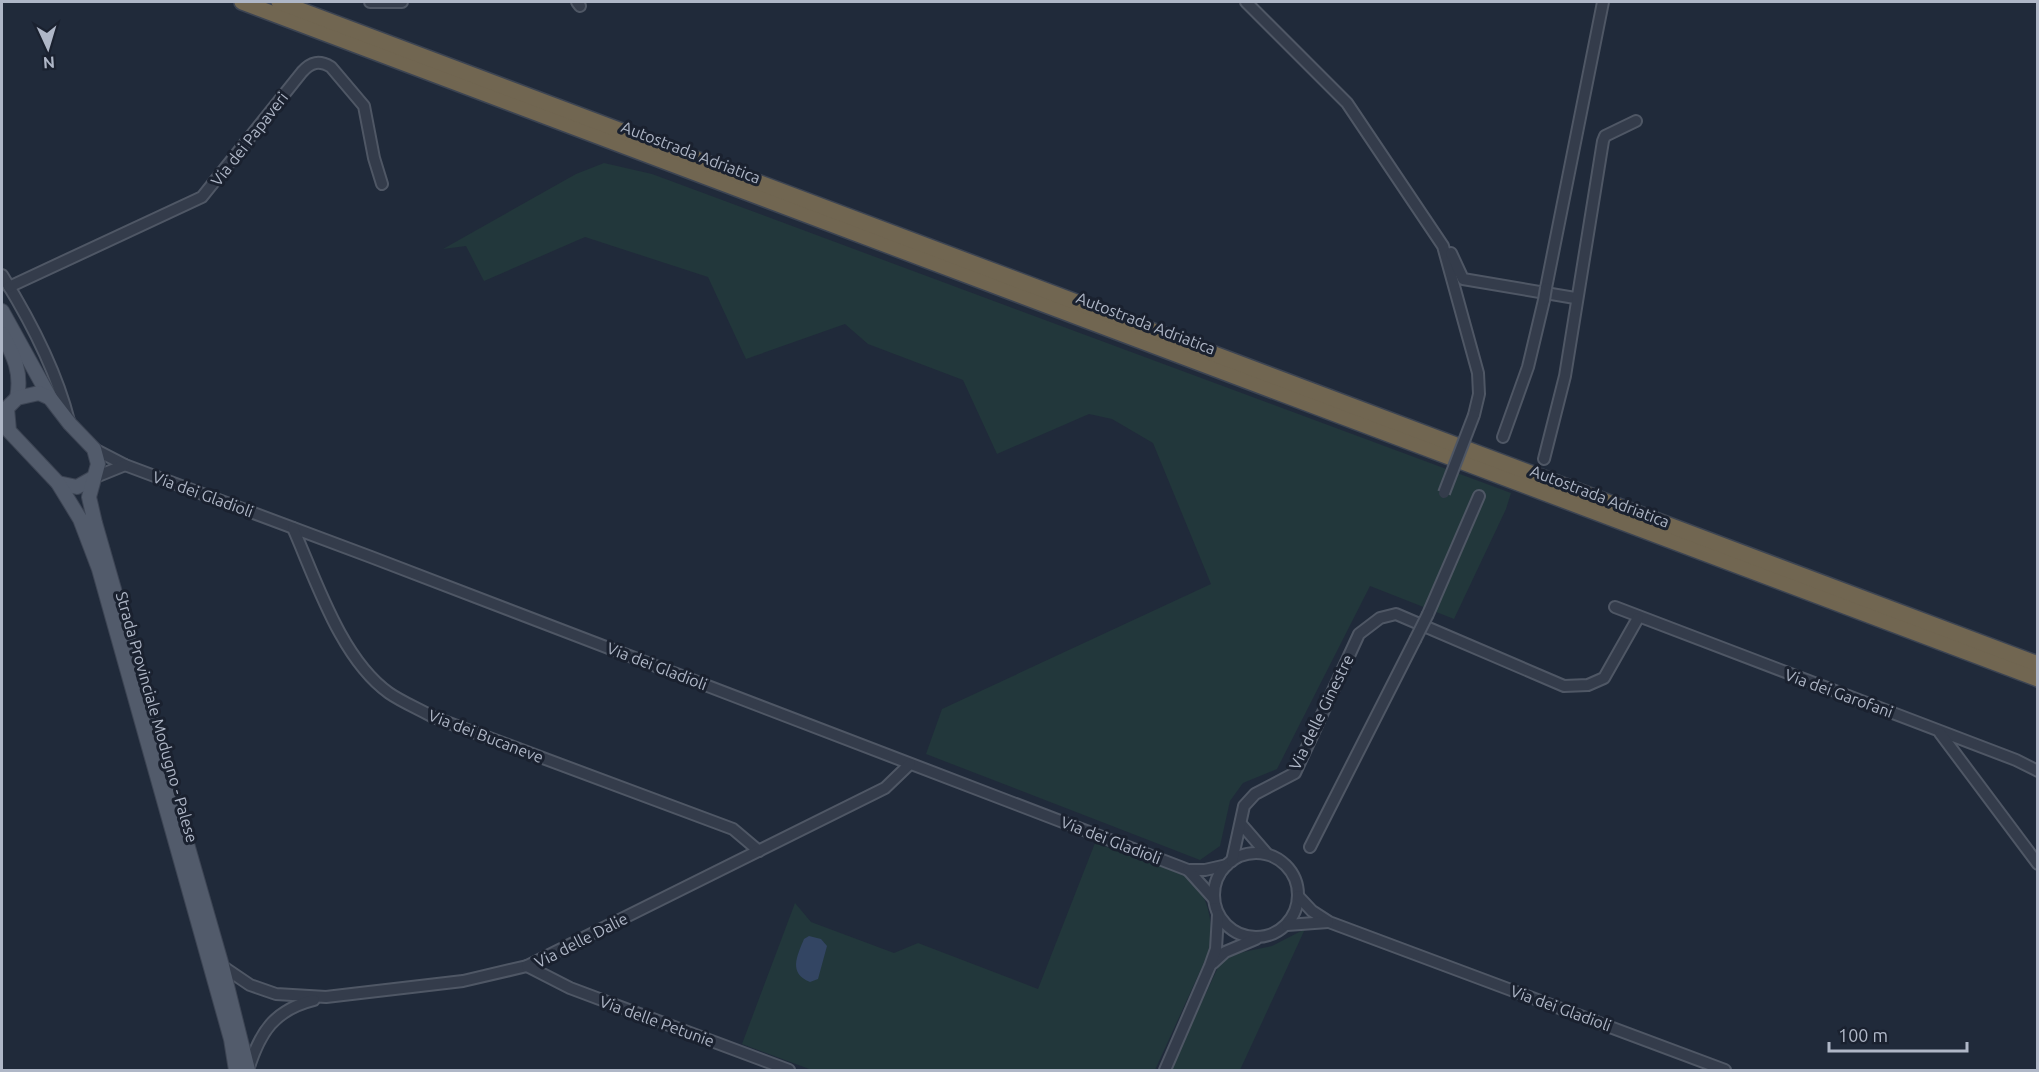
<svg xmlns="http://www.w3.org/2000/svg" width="2039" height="1072" viewBox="0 0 2039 1072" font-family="Ubuntu,sans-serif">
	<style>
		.green { fill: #22373b }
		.water { fill: #334563 }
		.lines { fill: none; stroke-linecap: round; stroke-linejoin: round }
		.minor-casing { stroke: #4f5765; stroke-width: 14 }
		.major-casing { stroke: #3d4554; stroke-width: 16 }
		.highway-casing { stroke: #3c4452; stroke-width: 18 }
		.minor { stroke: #343c4b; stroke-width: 10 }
		.major { stroke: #525b6b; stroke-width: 14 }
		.highway { stroke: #716651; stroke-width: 15 }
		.minor-bridge-casing { stroke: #4f5765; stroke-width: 14; stroke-linecap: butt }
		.minor-bridge { stroke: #343c4b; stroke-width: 10 }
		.labels { text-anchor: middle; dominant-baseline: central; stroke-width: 6; stroke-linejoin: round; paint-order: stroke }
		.street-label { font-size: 16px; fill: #afb7c7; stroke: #1a212f }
	</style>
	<rect width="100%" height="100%" fill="#202a3a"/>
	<g class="green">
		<path d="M 604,163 L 652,174 L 1511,493 L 1506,509 L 1454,619 L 1370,586 L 1277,769 L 1243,783 L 1230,801 L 1220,846 L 1200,860 L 926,754 L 942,709 L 1211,584 L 1153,443 L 1112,419 L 1089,414 L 997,454 L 963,380 L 868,344 L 845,324 L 746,359 L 708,277 L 585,237 L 484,281 L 466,246 L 443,249 L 576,174 Z"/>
		<path d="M 1095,843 C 1113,850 1179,869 1190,879 C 1211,897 1215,932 1207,956 L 1155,1070 L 812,1070 L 742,1044 L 795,903 L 811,922 L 894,953 L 918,943 L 1038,989 Z"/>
		<path d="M 1305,929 L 1240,1070 L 1170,1070 L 1220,963 L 1234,954 L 1272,946 Z"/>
	</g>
	<path class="water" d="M 809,936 L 821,939 L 827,946 L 818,979 L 810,982 C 788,973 797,956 804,939 Z"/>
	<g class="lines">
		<g class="minor-casing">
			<g id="minor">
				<path d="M 370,2 L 402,2"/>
				<path d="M 577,2 L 580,6"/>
				<path d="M 1246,2 L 1347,103 L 1443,246 L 1478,373 L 1479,394 L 1474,415"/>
				<path d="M 1451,253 L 1463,279 L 1575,298"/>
				<path d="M 2,275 C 30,320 56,369 69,421"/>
				<path d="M 9,287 L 202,197 L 302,72 C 311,62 319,60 331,67 L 364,106 L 374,158 L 382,184"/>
				<path d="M 1546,288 L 1603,2"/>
				<path d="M 1503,437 L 1528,367 L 1544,300"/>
				<path d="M 94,449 L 125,465 L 371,557 L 1188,870 L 1205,870 L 1227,865"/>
				<path d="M 1544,459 L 1565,376 L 1603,141 L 1605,136 L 1636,121"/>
				<path d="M 93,478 L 125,465"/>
				<path d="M 293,528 C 316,580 341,659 389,693 C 402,702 419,709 433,717 L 733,829 L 759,851"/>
				<path d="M 1615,607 L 2016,760 L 2038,771"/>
				<path d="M 1428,614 L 1479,496"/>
				<path d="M 1940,733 L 2038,864"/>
				<path d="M 1242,825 L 1267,854"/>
				<path d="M 1310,847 L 1415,640"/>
				<circle cx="1256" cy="895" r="42"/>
				<path d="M 1232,861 L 1244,806 L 1255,794 L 1295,773 L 1359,634 L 1380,618 L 1396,614 L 1564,686 L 1588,685 L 1604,678 L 1638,618"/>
				<path d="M 1188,870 L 1214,899"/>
				<path d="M 1298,896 L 1312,911 L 1329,922 L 1725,1070"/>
				<path d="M 1287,925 L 1328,922"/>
				<path d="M 1213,963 L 1225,952 L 1256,939"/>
				<path d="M 222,966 L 250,985 L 276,994 L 326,997 L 463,981 L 527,966 L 885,788 L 910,764"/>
				<path d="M 527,966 L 570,988 L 789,1070"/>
				<path d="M 248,1070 C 260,1032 274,1010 314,1000"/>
				<path d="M 1165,1070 L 1210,966 L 1216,949 L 1218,915"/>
			</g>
		</g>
		<g class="major-casing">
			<g id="major">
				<path d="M 2,311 L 50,398"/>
				<path d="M 2,334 C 14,356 22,372 17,398"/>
				<path d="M 58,483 L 77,487 L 93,478"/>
				<path d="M 236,1070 L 231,1039 L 99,569 L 80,519 L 58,483 L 9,431 L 7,408 L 17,398 L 39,393 L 50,398 L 70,424 L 94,449 L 98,464 L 89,497 L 95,523 L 222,966 L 248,1070"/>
			</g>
		</g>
		<g class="highway-casing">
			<g id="highway">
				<path d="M 242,2 L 2038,679"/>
				<path d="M 279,2 L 2038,664"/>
			</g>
		</g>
		<use href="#minor" class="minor"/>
		<use href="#major" class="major"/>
		<use href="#highway" class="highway"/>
		<g class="minor-bridge-casing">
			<g id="minor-bridge">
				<path d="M 1544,300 L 1546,288"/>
				<path d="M 1444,493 L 1474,415"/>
				<path d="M 1415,640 L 1428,614"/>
			</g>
		</g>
		<use href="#minor-bridge" class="minor-bridge"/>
	</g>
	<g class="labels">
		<g class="street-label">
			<text transform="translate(249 139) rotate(-52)">Via dei Papaveri</text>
			<text transform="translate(691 152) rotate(21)">Autostrada Adriatica</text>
			<text transform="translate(1146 323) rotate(21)">Autostrada Adriatica</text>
			<text transform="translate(203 494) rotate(20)">Via dei Gladioli</text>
			<text transform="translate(1600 496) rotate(21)">Autostrada Adriatica</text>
			<text transform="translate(657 666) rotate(21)">Via dei Gladioli</text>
			<text transform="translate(1839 693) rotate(20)">Via dei Garofani</text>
			<text transform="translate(1321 712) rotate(-64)">Via delle Ginestre</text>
			<text transform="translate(157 717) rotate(74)">Strada Provinciale Modugno - Palese</text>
			<text transform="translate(486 736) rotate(21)">Via dei Bucaneve</text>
			<text transform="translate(1111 840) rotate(21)">Via dei Gladioli</text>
			<text transform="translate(581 940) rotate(-27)">Via delle Dalie</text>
			<text transform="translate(1561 1008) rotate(20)">Via dei Gladioli</text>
			<text transform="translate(657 1021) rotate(20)">Via delle Petunie</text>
		</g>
	</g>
	<rect width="2039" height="1072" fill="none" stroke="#afb7c7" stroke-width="6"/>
	<g transform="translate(48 48) rotate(176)" stroke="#1a212f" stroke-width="4.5" paint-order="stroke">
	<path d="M0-4.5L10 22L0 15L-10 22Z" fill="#afb7c7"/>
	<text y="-9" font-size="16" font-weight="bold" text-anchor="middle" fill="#afb7c7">N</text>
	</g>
	<path d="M1829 1042v9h138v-9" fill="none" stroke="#afb7c7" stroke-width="3"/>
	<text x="1838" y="1042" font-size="18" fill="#afb7c7" stroke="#1a212f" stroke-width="4.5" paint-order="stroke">100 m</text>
</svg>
